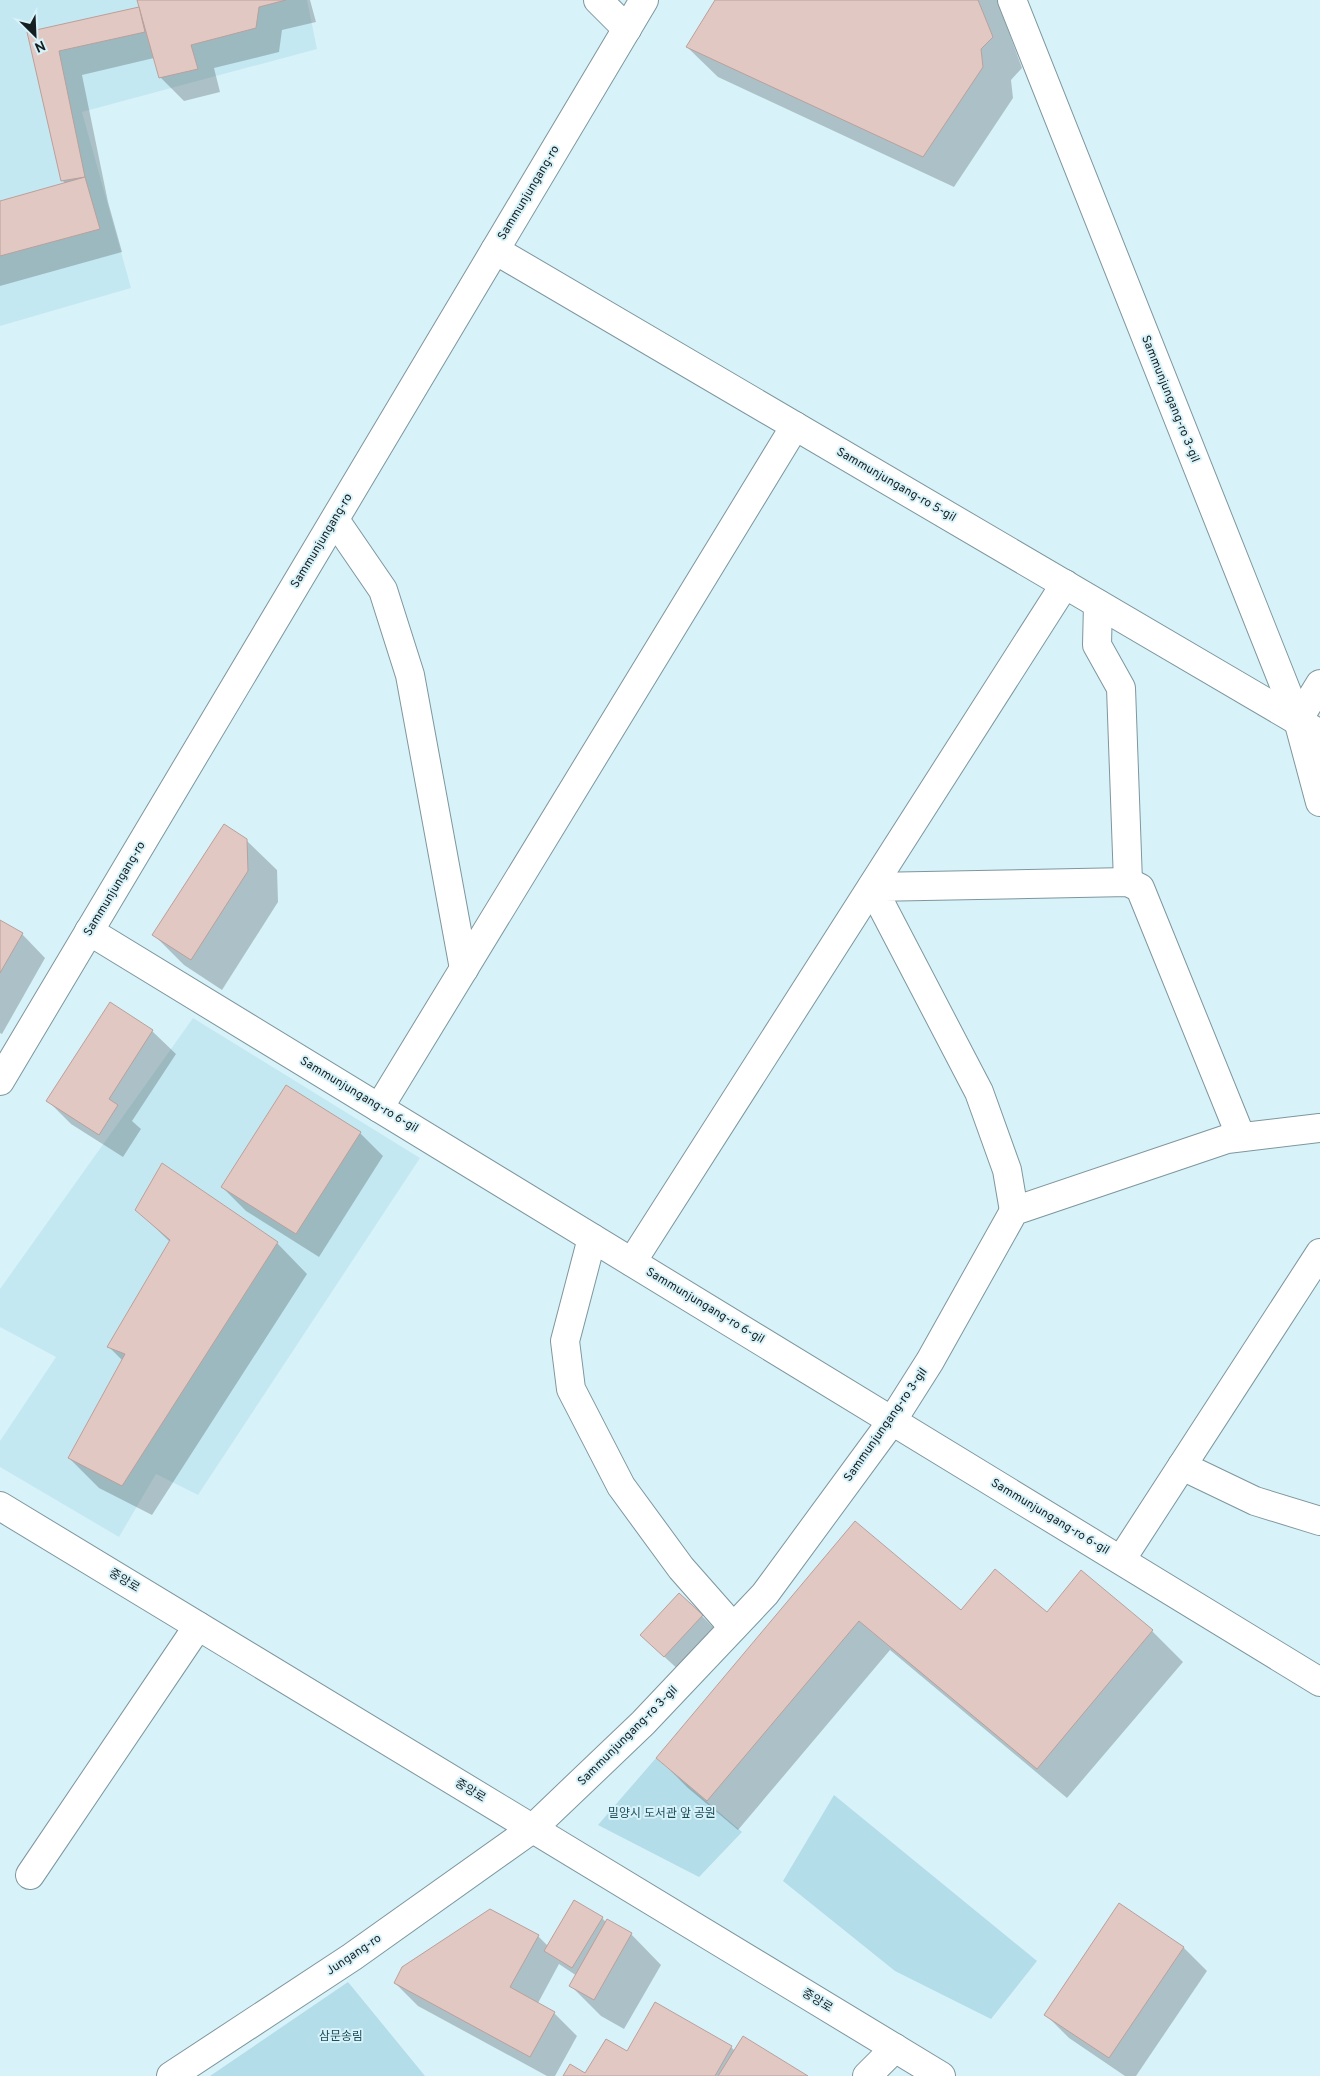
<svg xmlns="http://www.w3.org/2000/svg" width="1320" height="2076" viewBox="0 0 1320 2076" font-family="Overpass,'Noto Sans KR',sans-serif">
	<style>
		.built { fill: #c4e8f1 }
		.green { fill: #b3dde9 }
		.shadow { fill: #0003 }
		.building { fill: #e1c8c3; stroke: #b9a09c }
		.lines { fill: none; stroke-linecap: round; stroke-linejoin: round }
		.minor-casing { stroke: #7e969d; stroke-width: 30 }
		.major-casing { stroke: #7e969d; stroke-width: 30 }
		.minor { stroke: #fff; stroke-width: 28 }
		.major { stroke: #fff; stroke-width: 28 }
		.labels { text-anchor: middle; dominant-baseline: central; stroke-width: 4; stroke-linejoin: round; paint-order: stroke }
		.street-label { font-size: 12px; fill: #151f21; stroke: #d8f2f9 }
		.park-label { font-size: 12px; fill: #1c4e5a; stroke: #d8f2f9 }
	</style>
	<rect width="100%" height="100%" fill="#d8f2f9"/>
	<g class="built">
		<path d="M 0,0 L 307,0 L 317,49 L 82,112 L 131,288 L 0,326 Z"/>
		<path d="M 193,1018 L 420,1158 L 198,1495 L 156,1474 L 119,1537 L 0,1467 L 0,1441 L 56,1357 L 0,1327 L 0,1289 Z"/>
	</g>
	<g class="green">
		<path d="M 656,1758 L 742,1832 L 699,1877 L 598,1825 Z"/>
		<path d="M 834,1795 L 1037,1961 L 991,2019 L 895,1971 L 783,1881 Z"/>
		<path d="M 348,1982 L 425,2076 L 210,2076 Z"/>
	</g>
	<g class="shadow">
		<path d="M 139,0 L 310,0 L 316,22 L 282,30 L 279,52 L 214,68 L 220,92 L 184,101 L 161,78 L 154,58 L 82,75 L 108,202 L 122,252 L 0,286 L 0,202 L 66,184 L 62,180 L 29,33 L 141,7 Z"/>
		<path d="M 717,0 L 997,0 L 1022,68 L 1011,80 L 1013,98 L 954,187 L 718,77 L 687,47 Z"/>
		<path d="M 246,840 L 277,870 L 278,902 L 222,990 L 184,965 L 154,935 Z"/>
		<path d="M 0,922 L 22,934 L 45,958 L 2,1034 L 0,1033 Z"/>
		<path d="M 152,1031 L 176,1054 L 132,1121 L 141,1129 L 123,1157 L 71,1124 L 47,1100 Z"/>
		<path d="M 360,1133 L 383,1156 L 319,1257 L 246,1211 L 222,1187 Z"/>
		<path d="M 137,1210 L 277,1243 L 307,1274 L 152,1515 L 99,1488 L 69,1458 L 123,1361 L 109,1347 L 170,1242 Z"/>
		<path d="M 856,1523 L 961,1611 L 1047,1613 L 1081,1572 L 1152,1631 L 1183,1662 L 1067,1798 L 890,1650 L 738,1830 L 688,1788 L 658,1758 Z"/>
		<path d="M 702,1616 L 718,1632 L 681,1672 L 658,1651 Z"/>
		<path d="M 1120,1905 L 1184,1948 L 1207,1971 L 1136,2076 L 1125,2076 L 1069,2038 L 1046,2015 Z"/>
		<path d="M 602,1918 L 607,1923 L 631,1934 L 661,1965 L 624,2029 L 601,2016 L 571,1986 L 577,1976 L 559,1964 L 538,2003 L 554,2013 L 577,2036 L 555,2076 L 547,2076 L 418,2006 L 395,1983 L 538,1936 L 548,1946 Z"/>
		<path d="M 731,2047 L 735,2051 L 806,2076 L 565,2076 L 586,2075 L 628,2053 Z"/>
	</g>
	<g class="building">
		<path d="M 137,0 L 286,0 L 259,7 L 256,28 L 191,45 L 198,69 L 159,78 Z"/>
		<path d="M 715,0 L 978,0 L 993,37 L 981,49 L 983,67 L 923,157 L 686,47 Z"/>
		<path d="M 139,7 L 145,32 L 59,51 L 85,177 L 61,181 L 27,32 Z"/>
		<path d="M 85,177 L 100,229 L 0,256 L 0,201 Z"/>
		<path d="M 224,824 L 247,839 L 248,871 L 191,960 L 152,935 Z"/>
		<path d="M 0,920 L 23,933 L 0,973 Z"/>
		<path d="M 110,1002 L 153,1030 L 109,1099 L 118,1105 L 99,1135 L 46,1101 Z"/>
		<path d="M 286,1085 L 361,1132 L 296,1234 L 221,1187 Z"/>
		<path d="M 162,1163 L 278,1242 L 122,1486 L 68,1458 L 125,1354 L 107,1347 L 170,1240 L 135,1210 Z"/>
		<path d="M 855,1521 L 961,1610 L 995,1569 L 1047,1612 L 1081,1570 L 1153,1630 L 1037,1769 L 859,1621 L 707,1801 L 656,1758 Z"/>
		<path d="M 679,1593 L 703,1615 L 664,1657 L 640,1635 Z"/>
		<path d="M 574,1900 L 603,1917 L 572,1968 L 544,1951 Z"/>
		<path d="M 1119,1903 L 1184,1947 L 1109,2058 L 1044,2015 Z"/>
		<path d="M 490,1909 L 539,1935 L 510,1987 L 555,2012 L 530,2057 L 394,1983 L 402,1967 Z"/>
		<path d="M 607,1919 L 632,1933 L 594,2000 L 569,1986 Z"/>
		<path d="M 655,2002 L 732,2046 L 715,2076 L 563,2076 L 570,2064 L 585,2073 L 606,2039 L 627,2051 Z"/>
		<path d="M 743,2036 L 808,2076 L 718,2076 Z"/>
	</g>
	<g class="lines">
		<g class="minor-casing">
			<g id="minor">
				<path d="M 598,0 L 627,29"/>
				<path d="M 1012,0 L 1298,720 L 1320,802"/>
				<path d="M 495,250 L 1320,734"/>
				<path d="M 335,520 L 383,590 L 410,675 L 464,969"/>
				<path d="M 1098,604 L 1097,645 L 1121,688 L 1128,882"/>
				<path d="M 1298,720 L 1320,684"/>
				<path d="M 89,931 L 1320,1682"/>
				<path d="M 0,1081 L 644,0"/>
				<path d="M 379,1108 L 795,426"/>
				<path d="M 1014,1211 L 1007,1170 L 979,1092 L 872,887 L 1128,882 L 1140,888 L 1241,1137"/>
				<path d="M 592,1238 L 565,1341 L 571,1389 L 621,1486 L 681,1568 L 733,1627"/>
				<path d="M 632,1262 L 1065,584"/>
				<path d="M 1182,1466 L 1255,1501 L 1320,1521"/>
				<path d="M 1121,1560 L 1320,1253"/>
				<path d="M 30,1875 L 198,1626"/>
				<path d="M 171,2076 L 352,1957 L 532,1829 L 643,1723 L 765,1594 L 892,1421 L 930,1361 L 1014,1211 L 1227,1139 L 1320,1128"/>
				<path d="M 867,2076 L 895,2048"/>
			</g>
		</g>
		<g class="major-casing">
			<path id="major" d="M 0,1506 L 941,2076"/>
		</g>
		<use href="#minor" class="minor"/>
		<use href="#major" class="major"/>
	</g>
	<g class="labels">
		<g class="street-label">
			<text transform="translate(529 193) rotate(-59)">Sammunjungang-ro</text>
			<text transform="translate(1170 399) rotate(68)">Sammunjungang-ro 3-gil</text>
			<text transform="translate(896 485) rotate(30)">Sammunjungang-ro 5-gil</text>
			<text transform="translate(322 541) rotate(-59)">Sammunjungang-ro</text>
			<text transform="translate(115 889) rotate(-59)">Sammunjungang-ro</text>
			<text transform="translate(359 1095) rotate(31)">Sammunjungang-ro 6-gil</text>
			<text transform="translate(705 1306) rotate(31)">Sammunjungang-ro 6-gil</text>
			<text transform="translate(886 1425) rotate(-55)">Sammunjungang-ro 3-gil</text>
			<text transform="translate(1050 1517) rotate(31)">Sammunjungang-ro 6-gil</text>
			<text transform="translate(124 1581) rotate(31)">중앙로</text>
			<text transform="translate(628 1736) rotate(-45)">Sammunjungang-ro 3-gil</text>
			<text transform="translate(470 1791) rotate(31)">중앙로</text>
			<text transform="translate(354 1955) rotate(-34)">Jungang-ro</text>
			<text transform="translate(817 2001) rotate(31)">중앙로</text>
		</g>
		<g class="park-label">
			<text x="662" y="1814">밀양시 도서관 앞 공원</text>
			<text x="341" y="2037">삼문송림</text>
		</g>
	</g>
	<g transform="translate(35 35) rotate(156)" stroke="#d8f2f9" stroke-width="4" paint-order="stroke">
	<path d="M0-4L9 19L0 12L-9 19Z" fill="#151f21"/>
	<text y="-8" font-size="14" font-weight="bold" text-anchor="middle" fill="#151f21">N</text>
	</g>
</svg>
